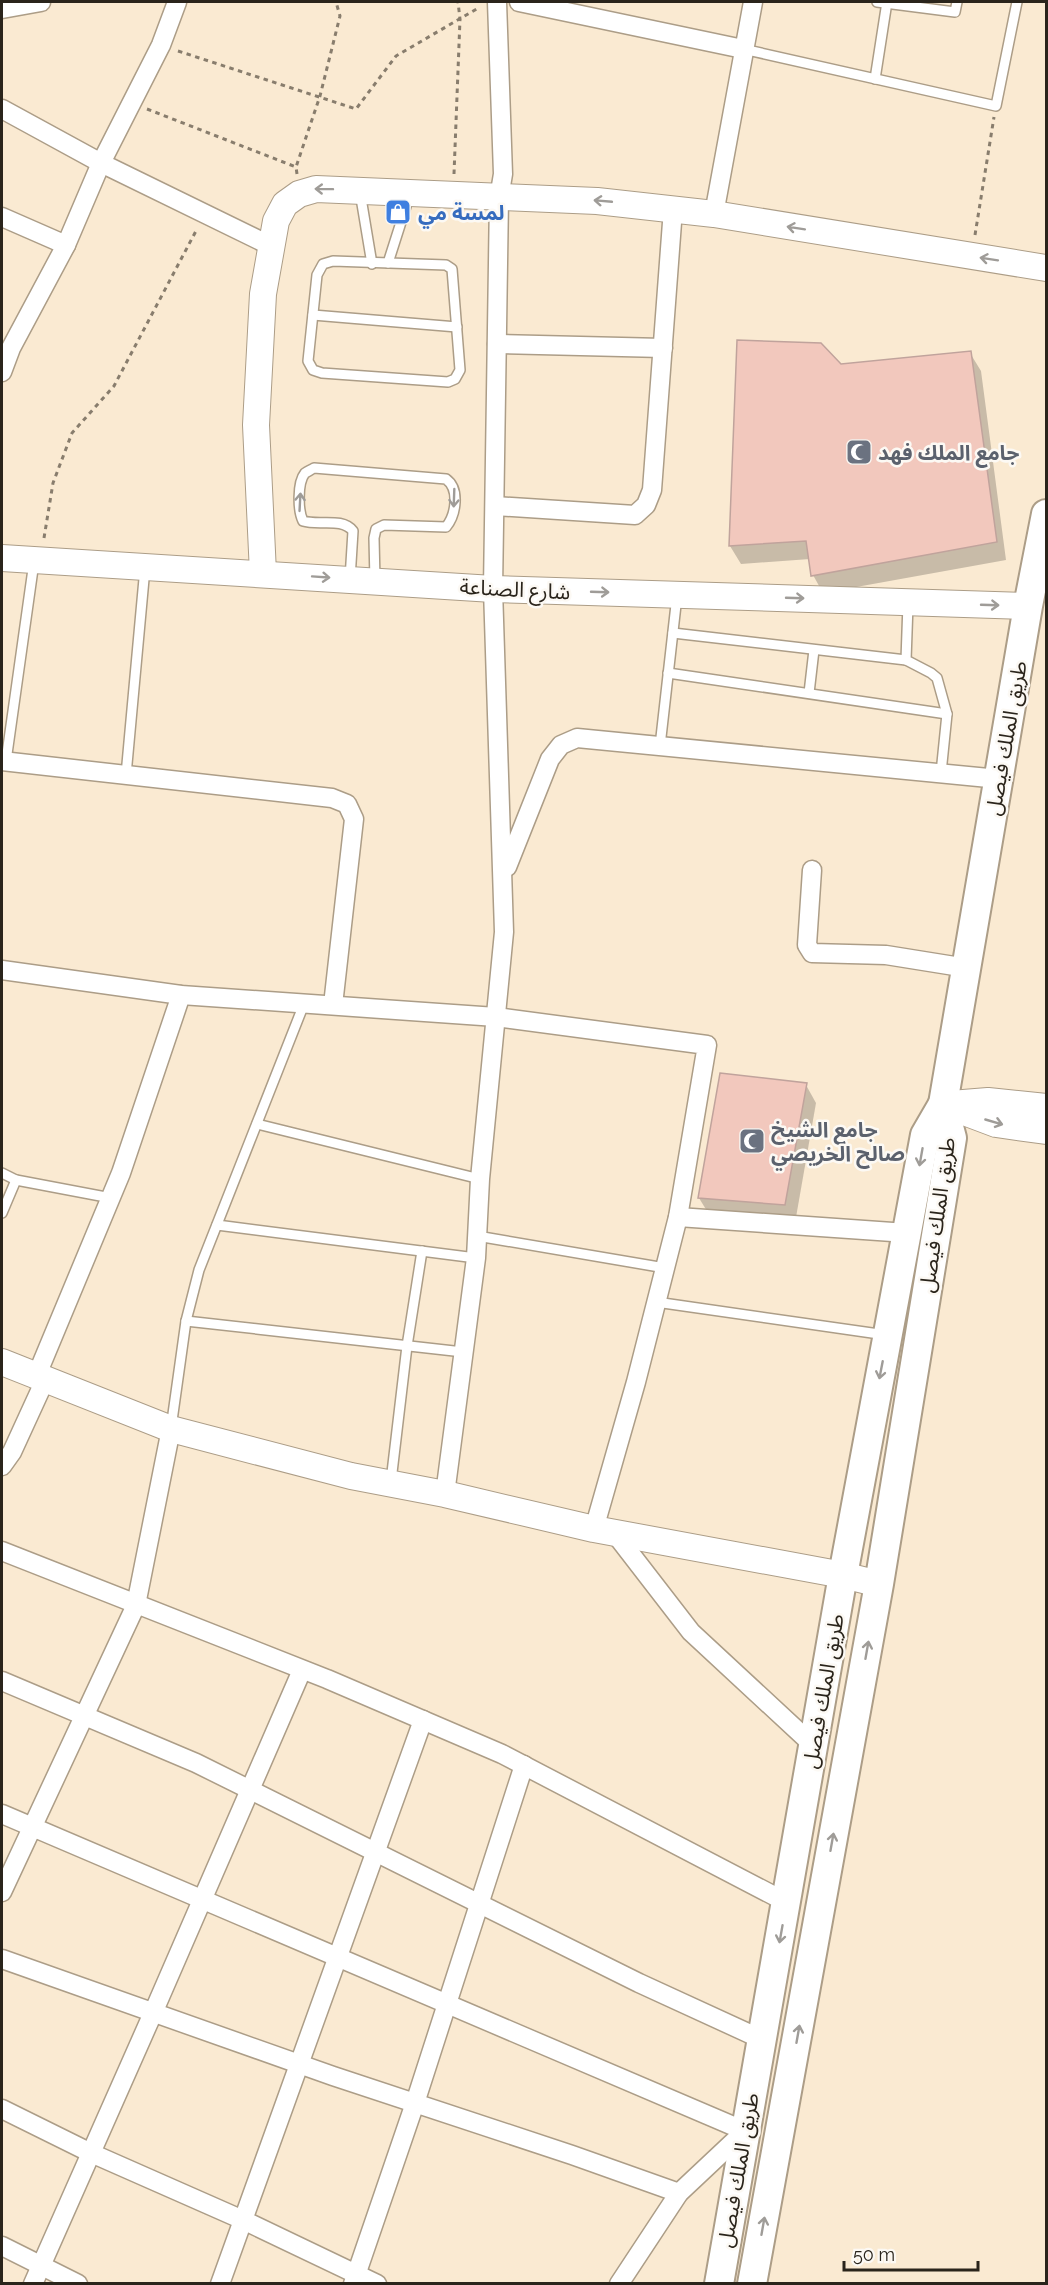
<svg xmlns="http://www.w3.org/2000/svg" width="1048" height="2285" viewBox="0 0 1048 2285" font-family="Raleway,'Noto Sans Arabic',sans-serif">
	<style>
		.shadow { fill: #0003 }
		.building { fill: #f2c8bd; stroke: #c0a39c; stroke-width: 1.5 }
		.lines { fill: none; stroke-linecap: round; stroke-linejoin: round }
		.lane-casing { stroke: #ac9d87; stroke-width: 12 }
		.street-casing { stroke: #ac9d87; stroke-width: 21 }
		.secondary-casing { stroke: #ac9d87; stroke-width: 28 }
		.primary-casing { stroke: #ac9d87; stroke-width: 32 }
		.path { stroke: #887d6d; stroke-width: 3; stroke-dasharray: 4.5 4.5; stroke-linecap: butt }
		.lane { stroke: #fff; stroke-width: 9 }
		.street { stroke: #fff; stroke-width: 18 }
		.secondary { stroke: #fff; stroke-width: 26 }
		.primary { stroke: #fff; stroke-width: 28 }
		.oneway { stroke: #9f9c98 }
		.labels { text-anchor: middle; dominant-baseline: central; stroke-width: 5; stroke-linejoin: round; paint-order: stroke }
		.shop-label { font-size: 21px; font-weight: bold; fill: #366cbe; stroke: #fcf9f4; text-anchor: start }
		.worship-label { font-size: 21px; font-weight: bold; fill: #5b616d; stroke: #fcf9f4; text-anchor: start }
		.street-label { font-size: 21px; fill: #2a241b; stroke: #fcf9f4 }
	</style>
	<rect width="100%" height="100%" fill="#faead2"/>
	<g class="shadow">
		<path d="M 739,341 L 841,365 L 970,353 L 981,371 L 1006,560 L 823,593 L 813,575 L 810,559 L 741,564 L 730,546 Z"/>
		<path d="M 806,1085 L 816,1103 L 795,1223 L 710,1216 L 699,1198 Z"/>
	</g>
	<g class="building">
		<path d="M 737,340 L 821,343 L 841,364 L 971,351 L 997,542 L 811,576 L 806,541 L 729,546 Z"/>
		<path d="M 720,1073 L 807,1083 L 785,1205 L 698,1198 Z"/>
	</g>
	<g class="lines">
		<g class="lane-casing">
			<g id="lane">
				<path d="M 877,2 L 955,12 L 957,2"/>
				<path d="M 743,49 L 996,106 L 1017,2"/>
				<path d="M 875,79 L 887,2"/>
				<path d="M 360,192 L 372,264"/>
				<path d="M 333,261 L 446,265 L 452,269 L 460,370 L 455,379 L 448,382 L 322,373 L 313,370 L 308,361 L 317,275 L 323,264 Z"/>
				<path d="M 388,263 L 410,194"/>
				<path d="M 313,315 L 457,327"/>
				<path d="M 350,579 L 353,531 C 342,517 319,526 303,521 C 298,511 297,483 305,473 C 307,472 312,469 314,468 L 446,479 C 460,489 456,515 446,527 L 384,525 L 376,529 L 374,538 L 375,581"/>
				<path d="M 908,604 L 906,660 L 931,673 L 937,678 L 947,714 L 941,773"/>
				<path d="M 673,633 L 906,660"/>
				<path d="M 668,673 L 947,714"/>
				<path d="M 809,693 L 814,650"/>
				<path d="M 660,746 L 677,596"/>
				<path d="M 6,761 L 34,562"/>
				<path d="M 126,775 L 145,568"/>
				<path d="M 257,1124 L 480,1179"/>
				<path d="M 2,1173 L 16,1180 L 111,1198"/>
				<path d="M 2,1213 L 16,1180"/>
				<path d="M 217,1225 L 476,1258"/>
				<path d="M 477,1236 L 665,1268"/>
				<path d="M 656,1302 L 886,1335"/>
				<path d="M 186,1321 L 463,1352"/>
				<path d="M 171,1428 L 186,1321 L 199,1270 L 304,1004"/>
				<path d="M 391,1481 L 407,1346 L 422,1251"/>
			</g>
		</g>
		<g class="street-casing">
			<g id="street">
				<path d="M 519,2 L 743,49"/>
				<path d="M 2,9 L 41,2"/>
				<path d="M 2,109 L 101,163 L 271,246"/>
				<path d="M 714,214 L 753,2"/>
				<path d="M 2,217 L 66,245"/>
				<path d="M 497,344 L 663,348"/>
				<path d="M 2,372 L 11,348 L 66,245 L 101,163 L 161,45 L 177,2"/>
				<path d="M 495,506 L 635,515 L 646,505 L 652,490 L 673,209"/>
				<path d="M 2,761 L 332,798 L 347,804 L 354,819 L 333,1005"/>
				<path d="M 507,867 L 550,759 L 561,745 L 577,738 L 999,779"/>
				<path d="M 812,870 L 807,945 L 812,953 L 886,955 L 967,968"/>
				<path d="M 2,970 L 181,995 L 496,1017 L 707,1045 L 678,1217 L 636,1382 L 594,1529"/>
				<path d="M 678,1217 L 907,1233"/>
				<path d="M 36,1377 L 121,1173 L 181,995"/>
				<path d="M 2,1466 L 12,1452 L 45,1380"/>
				<path d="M 445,1494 L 476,1258 L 480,1179 L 504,932 L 493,589 L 499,198 L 503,174 L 497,2"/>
				<path d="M 613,1531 L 691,1632 L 814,1746"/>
				<path d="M 2,1551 L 327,1679 L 502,1754 L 786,1902"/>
				<path d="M 2,1681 L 196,1763 L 639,1983 L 761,2039"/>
				<path d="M 2,1814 L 745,2131 L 679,2193 L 619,2284"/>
				<path d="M 2,1892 L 136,1605 L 171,1429"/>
				<path d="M 2,1959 L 333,2076 L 572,2155 L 679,2193"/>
				<path d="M 2,2109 L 91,2153 L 243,2220 L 377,2284"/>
				<path d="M 2,2246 L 78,2284"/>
				<path d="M 33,2284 L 153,2013 L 302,1670"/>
				<path d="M 220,2284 L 423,1720"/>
				<path d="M 353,2284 L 415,2103 L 524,1765"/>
			</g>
		</g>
		<g class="secondary-casing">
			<g id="secondary">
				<path d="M 2,558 L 493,589 L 1028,606"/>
				<path d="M 263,573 L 256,425 L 263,294 L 276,221 L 285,204 L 299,194 L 316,189 L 597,201 L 714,214 L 1046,268"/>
				<path d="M 943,1104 L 996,1124 L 1046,1131"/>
				<path d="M 951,1104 L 988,1101 L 1046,1107"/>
				<path d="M 2,1362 L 171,1429 L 351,1476 L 445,1494 L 594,1529 L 843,1575 L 879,1584"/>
			</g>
		</g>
		<g class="primary-casing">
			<g id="primary">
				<path d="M 719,2284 L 843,1575 L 925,1135 L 943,1104"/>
				<path d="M 752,2284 L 879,1584 L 952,1138 L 943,1104 L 1028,606 L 1046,514"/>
			</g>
		</g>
		<g class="path">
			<path d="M 178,51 L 356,109 L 396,56 L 480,7"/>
			<path d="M 147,109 L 296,167"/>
			<path d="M 297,174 L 296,167 L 320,96 L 340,16 L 336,2"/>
			<path d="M 454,174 L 460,19 L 458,2"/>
			<path d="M 975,235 L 994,117"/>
			<path d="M 44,538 L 53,483 L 72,433 L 114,386 L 197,229"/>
		</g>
		<use href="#lane" class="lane"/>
		<use href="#street" class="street"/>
		<use href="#secondary" class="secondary"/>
		<use href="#primary" class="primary"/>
	</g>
	<defs><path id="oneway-shaft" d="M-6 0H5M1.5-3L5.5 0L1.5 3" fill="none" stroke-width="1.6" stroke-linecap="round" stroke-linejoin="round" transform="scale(1.5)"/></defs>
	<g class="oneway">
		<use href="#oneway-shaft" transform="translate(324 189) rotate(-179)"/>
		<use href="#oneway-shaft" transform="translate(603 201) rotate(-175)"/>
		<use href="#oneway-shaft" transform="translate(796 228) rotate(-171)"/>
		<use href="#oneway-shaft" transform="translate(989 259) rotate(-171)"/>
		<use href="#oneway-shaft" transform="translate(454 498) rotate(92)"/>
		<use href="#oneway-shaft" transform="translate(300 502) rotate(-87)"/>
		<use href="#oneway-shaft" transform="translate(321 577) rotate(4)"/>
		<use href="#oneway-shaft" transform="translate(600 592) rotate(2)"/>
		<use href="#oneway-shaft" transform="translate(795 598) rotate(2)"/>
		<use href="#oneway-shaft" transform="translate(990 605) rotate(2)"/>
		<use href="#oneway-shaft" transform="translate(994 1122) rotate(16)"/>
		<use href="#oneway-shaft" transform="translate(921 1157) rotate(100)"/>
		<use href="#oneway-shaft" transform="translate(881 1370) rotate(101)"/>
		<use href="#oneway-shaft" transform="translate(867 1650) rotate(-80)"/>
		<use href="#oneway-shaft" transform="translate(832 1842) rotate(-80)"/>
		<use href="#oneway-shaft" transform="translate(781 1934) rotate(100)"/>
		<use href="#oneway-shaft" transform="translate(798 2034) rotate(-80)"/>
		<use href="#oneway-shaft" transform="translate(763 2226) rotate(-80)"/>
	</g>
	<defs>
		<g id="shop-square" transform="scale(1.35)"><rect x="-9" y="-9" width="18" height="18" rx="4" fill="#3f7fe0" stroke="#fcf9f4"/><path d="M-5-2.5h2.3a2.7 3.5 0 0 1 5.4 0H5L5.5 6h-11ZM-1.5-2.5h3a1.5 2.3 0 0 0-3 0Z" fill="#fff"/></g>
		<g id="mosque-square" transform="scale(1.35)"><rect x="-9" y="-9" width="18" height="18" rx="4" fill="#6b7280" stroke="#fcf9f4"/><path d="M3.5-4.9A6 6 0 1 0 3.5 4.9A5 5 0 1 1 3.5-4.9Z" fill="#fff"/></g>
	</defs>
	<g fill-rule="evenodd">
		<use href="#shop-square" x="398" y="212"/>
		<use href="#mosque-square" x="859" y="452"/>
		<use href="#mosque-square" x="752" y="1141"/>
	</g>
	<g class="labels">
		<g class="shop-label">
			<text x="418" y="212">لمسة مي</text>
		</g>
		<g class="worship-label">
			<text x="878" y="452">جامع الملك فهد</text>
			<text x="771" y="1129">جامع الشيخ<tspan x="771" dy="24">صالح الخريصي</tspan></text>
		</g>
		<g class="street-label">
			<text transform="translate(515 589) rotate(3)">شارع الصناعة</text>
			<text transform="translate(1006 738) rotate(-80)">طريق الملك فيصل</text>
			<text transform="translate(937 1215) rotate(-82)">طريق الملك فيصل</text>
			<text transform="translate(823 1691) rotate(-80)">طريق الملك فيصل</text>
			<text transform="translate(738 2170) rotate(-80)">طريق الملك فيصل</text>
		</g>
	</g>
	<rect width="1048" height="2285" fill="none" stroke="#2a241b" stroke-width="6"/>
	<path d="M844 2261v9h134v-9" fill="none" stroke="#2a241b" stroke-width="3"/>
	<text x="853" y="2261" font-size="18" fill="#2a241b" stroke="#fcf9f4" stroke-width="4.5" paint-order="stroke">50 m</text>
</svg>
